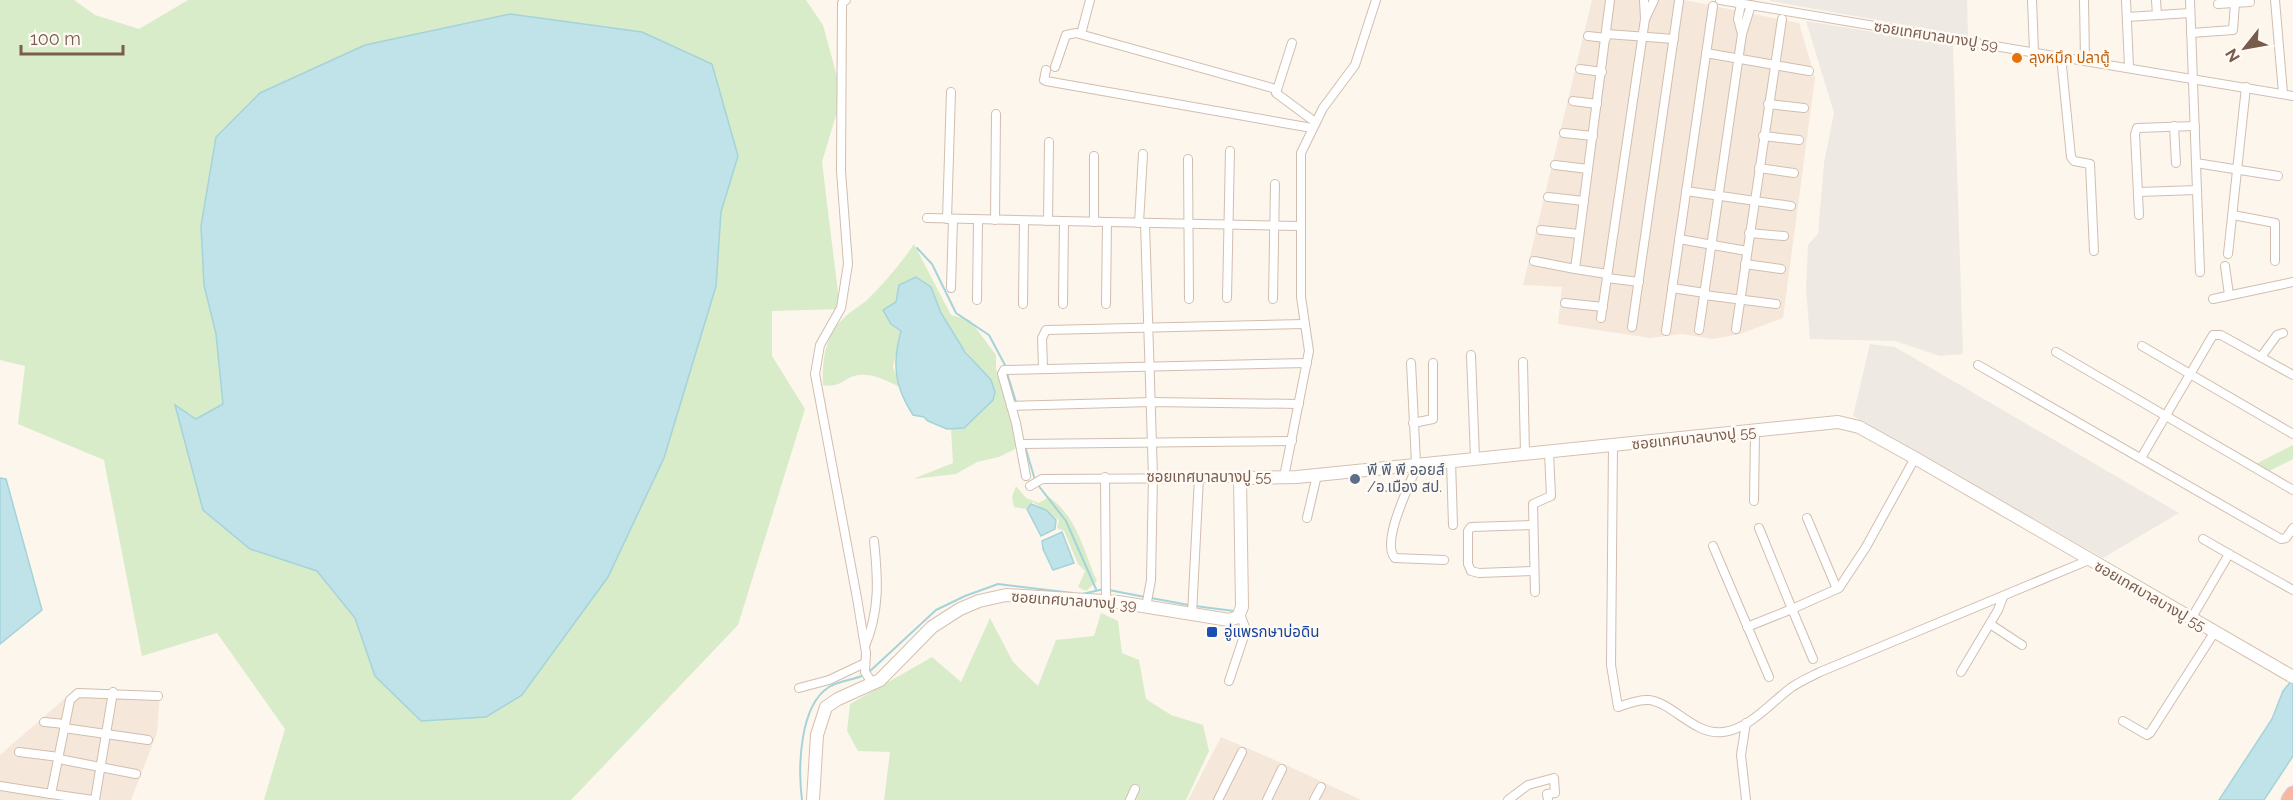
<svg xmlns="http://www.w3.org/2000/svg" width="2293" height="800" viewBox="0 0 2293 800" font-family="Raleway,'Noto Sans Thai',sans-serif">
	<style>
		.residential { fill: #f5e8da }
		.industrial { fill: #efe9e4 }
		.green { fill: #d8ecc9; fill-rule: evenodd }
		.water { fill: #bfe3e8; stroke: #a5d3da; stroke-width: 1.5 }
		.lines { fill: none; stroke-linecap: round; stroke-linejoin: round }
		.stream { stroke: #a5d3da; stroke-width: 2 }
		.street-casing { stroke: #d1beb0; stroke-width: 10 }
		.secondary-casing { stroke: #d6c0b0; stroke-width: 14 }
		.highway-casing { stroke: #dad1cd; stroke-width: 17 }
		.street { stroke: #fff; stroke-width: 8 }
		.secondary { stroke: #fff; stroke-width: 12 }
		.highway { stroke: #f7b7a3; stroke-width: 15 }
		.food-dot { fill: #e8710a; stroke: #fffaf3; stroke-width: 2 }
		.service-dot { fill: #5c6f8a; stroke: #fffaf3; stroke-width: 2 }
		.transit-dot { fill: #1a4fb4; stroke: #fffaf3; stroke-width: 2 }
		.labels { text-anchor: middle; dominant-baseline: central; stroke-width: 5; stroke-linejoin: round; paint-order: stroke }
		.street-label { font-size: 15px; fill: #7a5c4d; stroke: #fffaf3 }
		.food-label { font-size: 15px; fill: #c56008; stroke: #fffaf3; text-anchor: start }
		.service-label { font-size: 15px; fill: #4e5e75; stroke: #fffaf3; text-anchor: start }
		.transit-label { font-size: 15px; fill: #164399; stroke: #fffaf3; text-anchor: start }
	</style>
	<rect width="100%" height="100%" fill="#fdf6ec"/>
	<g class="residential">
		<path d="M 1592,0 L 1684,0 L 1799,23 L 1815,78 L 1783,318 L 1740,334 L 1713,339 L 1682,334 L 1650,338 L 1558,324 L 1562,287 L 1523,285 Z"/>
		<path d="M 77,688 L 160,694 L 157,733 L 131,800 L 0,800 L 0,755 Z"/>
		<path d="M 1221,737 L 1282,763 L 1361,800 L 1188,800 Z"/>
	</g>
	<g class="industrial">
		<path d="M 1967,0 L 1968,36 L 1770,1 L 1770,0 Z"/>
		<path d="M 1806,21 L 1953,45 L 1963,354 L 1940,356 L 1895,341 L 1810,339 L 1806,288 L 1808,245 L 1818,234 L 1824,163 L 1834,113 Z"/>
		<path d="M 1870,344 L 1895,347 L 2179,513 L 2103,558 L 1853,416 Z"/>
	</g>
	<g class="green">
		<path d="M 0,0 L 74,0 L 95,15 L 139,29 L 188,0 L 806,0 L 823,25 L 842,95 L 822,162 L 840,309 L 772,311 L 772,356 L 805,409 L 738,625 L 571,800 L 264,800 L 285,729 L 217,633 L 142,656 L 104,460 L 18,424 L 25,366 L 0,360 ZM 260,93 L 738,156 L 721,212 L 716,286 L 664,457 L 608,577 L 522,695 L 375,676 L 355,618 L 317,571 L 250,549 L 190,457 L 176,406 L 196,419 L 223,404 L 216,334 L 204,285 L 201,226 L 216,137 Z"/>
		<path d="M 914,244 L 951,315 L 970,320 L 996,355 L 996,369 L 1011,403 L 1019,435 L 1015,449 L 999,457 L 977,462 L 956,474 L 913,479 L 953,463 L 951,429 L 964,428 L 991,380 C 967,353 938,322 931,287 L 896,302 L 891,324 L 901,331 L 893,367 L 900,387 C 888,381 872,373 859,375 C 843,377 843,388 823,385 C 822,360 825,335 845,317 C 851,311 860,306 867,300 C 884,283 901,264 914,244 Z"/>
		<path d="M 2293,445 L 2293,459 L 2265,473 L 2252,466 Z"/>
		<path d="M 1016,486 L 1026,498 L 1039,503 L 1049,497 C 1078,518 1083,550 1097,581 L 1086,591 L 1078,587 L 1085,571 L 1078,564 L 1064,531 L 1057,528 L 1059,520 L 1033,502 L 1025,509 L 1014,507 L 1012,497 Z"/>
		<path d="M 1101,613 L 1118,621 L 1122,653 L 1139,660 L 1146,699 L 1171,715 L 1203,725 L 1209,751 L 1186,800 L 884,800 L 890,752 L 858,751 L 847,731 L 850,704 L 932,657 L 961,682 L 990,618 L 1013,662 L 1038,686 L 1056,640 L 1094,636 Z"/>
	</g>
	<g class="water">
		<path d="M 510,14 L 642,32 L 712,64 L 738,156 L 721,212 L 716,286 L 664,458 L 608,577 L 522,695 L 486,717 L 421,721 L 375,676 L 355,618 L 317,571 L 250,549 L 203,510 L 175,405 L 196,419 L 223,404 L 216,334 L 204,285 L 201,226 L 216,137 L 260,93 L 365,45 Z"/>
		<path d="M 916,277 L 931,287 L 941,313 L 965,352 L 991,380 L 995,392 L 993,400 L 964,428 L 947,429 L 928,421 L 924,417 L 913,415 C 894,386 892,363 901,331 L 891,324 L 883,310 L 896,302 L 899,285 Z"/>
		<path d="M 0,478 L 6,479 L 42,610 L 0,644 Z"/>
		<path d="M 1031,504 L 1046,510 L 1056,520 L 1055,529 L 1041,536 L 1027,509 Z"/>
		<path d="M 1062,532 L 1074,563 L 1053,570 L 1043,549 L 1042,541 Z"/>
		<path d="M 2293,679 L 2293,756 L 2264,800 L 2219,800 L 2272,719 L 2283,691 Z"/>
	</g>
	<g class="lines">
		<g class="stream">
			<path d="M 917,248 L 932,264 L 956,313 L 989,335 L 1006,367"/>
			<path d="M 1007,373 L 1016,402"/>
			<path d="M 1025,446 L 1035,480"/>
			<path d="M 1038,485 L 1066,521 L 1096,589"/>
			<path d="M 1109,590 L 1145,597"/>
			<path d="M 1078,595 L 1104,589"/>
			<path d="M 1151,598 L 1189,605"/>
			<path d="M 1195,606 L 1234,611"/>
			<path d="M 869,672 L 936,610 L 965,596 L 998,584 L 1073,593"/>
			<path d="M 802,800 C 798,768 799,706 829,687 C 839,681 853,680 864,675"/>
		</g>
		<g class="street-casing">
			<g id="street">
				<path d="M 846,0 L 842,3 L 841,171 L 848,264 L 841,308 L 820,345 L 815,374 L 857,598 L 866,653 L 865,672 L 873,684"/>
				<path d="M 1720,0 L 2293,96"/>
				<path d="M 2032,0 L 2034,51"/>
				<path d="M 2084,0 L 2085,60"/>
				<path d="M 2126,0 L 2129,67"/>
				<path d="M 2156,0 L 2157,15"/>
				<path d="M 2190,0 L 2200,272"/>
				<path d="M 2275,0 L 2283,93"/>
				<path d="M 1741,4 L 1738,19 L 1742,34"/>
				<path d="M 2218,4 L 2250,2"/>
				<path d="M 2127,17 L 2190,13"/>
				<path d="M 1645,19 L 1654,0"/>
				<path d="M 2191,33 L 2233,30 L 2235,3"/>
				<path d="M 1081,34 L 1090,0"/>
				<path d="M 1607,34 L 1674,39"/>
				<path d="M 1588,36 L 1606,38"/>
				<path d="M 1292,43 L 1276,93 L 1315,122"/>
				<path d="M 1706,53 L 1809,71"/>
				<path d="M 2061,56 L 2071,157 L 2074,161 L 2090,164 L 2094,251"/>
				<path d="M 1055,67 L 1066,35 L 1076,33 L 1276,89"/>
				<path d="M 1580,69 L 1602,72"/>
				<path d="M 1046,70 L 1044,80 L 1046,81 L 1312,128"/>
				<path d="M 1573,101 L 1597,104"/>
				<path d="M 1768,104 L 1804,108"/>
				<path d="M 2174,126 L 2176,163"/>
				<path d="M 1564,133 L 1593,136"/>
				<path d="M 1763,136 L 1799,140"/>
				<path d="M 1188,159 L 1189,299"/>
				<path d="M 2196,163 L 2278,176"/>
				<path d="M 1555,165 L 1588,169"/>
				<path d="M 1759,168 L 1794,173"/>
				<path d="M 1686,191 L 1791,206"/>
				<path d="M 2138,192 L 2197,190"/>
				<path d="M 1548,197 L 1584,201"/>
				<path d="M 2139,215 L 2135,134 L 2137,128 L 2195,126"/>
				<path d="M 2233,215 L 2275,223 L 2275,261"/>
				<path d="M 927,218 L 1299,226"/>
				<path d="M 947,219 L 951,92"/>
				<path d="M 995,220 L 996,114"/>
				<path d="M 1048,221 L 1049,142"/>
				<path d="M 1094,222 L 1094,156"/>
				<path d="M 1139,223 L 1143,154"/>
				<path d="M 1145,223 L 1153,477 L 1151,580 L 1146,607"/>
				<path d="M 1541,230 L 1579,234"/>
				<path d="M 1749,233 L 1784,236"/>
				<path d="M 1679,239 L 1747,251"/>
				<path d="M 2228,254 L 2246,87"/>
				<path d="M 1534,261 L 1575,269"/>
				<path d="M 1745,264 L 1781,269"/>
				<path d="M 2225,266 L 2229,295"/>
				<path d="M 1607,274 L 1575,269 L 1610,0"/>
				<path d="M 1607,278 L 1639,282"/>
				<path d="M 951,288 L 953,219"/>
				<path d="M 1672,288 L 1705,293"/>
				<path d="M 1704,295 L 1776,304"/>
				<path d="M 1227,298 L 1230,151"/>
				<path d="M 1273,299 L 1275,184"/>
				<path d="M 2213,299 L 2293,282"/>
				<path d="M 977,300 L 978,220"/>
				<path d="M 1565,303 L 1603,307"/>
				<path d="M 1023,304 L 1024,221"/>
				<path d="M 1063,304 L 1064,221"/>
				<path d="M 1106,304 L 1107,222"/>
				<path d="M 1601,318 L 1645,19 L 1644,0"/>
				<path d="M 1632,327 L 1679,1"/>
				<path d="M 1736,329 L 1782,19"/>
				<path d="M 1699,330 L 1742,34 L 1751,5"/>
				<path d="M 1666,331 L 1713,6"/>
				<path d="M 2142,346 L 2293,434"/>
				<path d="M 2056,352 L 2293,490"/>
				<path d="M 1471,355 L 1475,458"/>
				<path d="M 2261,357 L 2277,335 L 2283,333"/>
				<path d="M 1523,362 L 1525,454"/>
				<path d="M 1411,363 L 1416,463"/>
				<path d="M 1978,365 L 2281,539 L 2286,538 L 2293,528"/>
				<path d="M 1043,367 L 1042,338 L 1046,330 L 1304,324"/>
				<path d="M 1011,406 L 1152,402 L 1299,404"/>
				<path d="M 1413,423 L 1433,419 L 1433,363"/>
				<path d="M 1020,444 L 1292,441"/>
				<path d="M 1613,446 L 1611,665 L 1618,707 C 1627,704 1639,699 1649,700 C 1673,703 1695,736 1723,732 C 1750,729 1771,702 1792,687 C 1801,681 1810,677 1820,672 L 2089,560"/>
				<path d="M 2141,458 L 2213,335 L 2221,335 L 2293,375"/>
				<path d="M 1451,461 L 1453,525"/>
				<path d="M 1418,463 C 1411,483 1380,542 1395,558 L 1444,560"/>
				<path d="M 1026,476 L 1016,423 L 1002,374 L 1004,370 L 1307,363"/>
				<path d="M 1105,477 L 1106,601"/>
				<path d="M 1284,477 L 1309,351 L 1301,297 L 1301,153 L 1323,108 L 1355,65 L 1376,0"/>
				<path d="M 1030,486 L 1042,479 L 1240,478"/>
				<path d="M 1754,501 L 1755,432"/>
				<path d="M 1307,518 L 1317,475"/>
				<path d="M 1807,518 L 1837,589"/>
				<path d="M 1533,525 L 1471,527 L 1468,531 L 1468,564 L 1471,571 L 1479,573 L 1534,571"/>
				<path d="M 1713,546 L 1769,677"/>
				<path d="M 2229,554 L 2293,590"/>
				<path d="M 1535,592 L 1533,504 L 1551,496 L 1549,452"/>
				<path d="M 1192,615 L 1199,477"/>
				<path d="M 2191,619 L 2229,554 L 2203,539"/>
				<path d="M 1990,624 L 2022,645"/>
				<path d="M 1747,627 L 1792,609 L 1759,528"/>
				<path d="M 865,646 C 880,610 878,579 874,541"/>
				<path d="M 1813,659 L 1792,609 L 1839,588 L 1866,547 L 1915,458"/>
				<path d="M 1961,672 L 1998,610 L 2003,597"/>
				<path d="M 1229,681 L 1246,630 L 1240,614"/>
				<path d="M 799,688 L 829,680 L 865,663"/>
				<path d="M 2123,721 L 2147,735 L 2150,733 L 2214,633"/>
				<path d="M 44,722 L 65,724"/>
				<path d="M 64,728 L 148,740"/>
				<path d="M 19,752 L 59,757"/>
				<path d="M 59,759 L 136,774"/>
				<path d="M 0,786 L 51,794 L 70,700 L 78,693 L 158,696"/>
				<path d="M 51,794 L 93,800"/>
				<path d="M 95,800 L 113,692"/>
				<path d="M 1130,800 L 1135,789"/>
				<path d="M 1218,800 L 1242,752"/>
				<path d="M 1267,800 L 1282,769"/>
				<path d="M 1314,800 L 1321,787"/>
				<path d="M 1508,800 L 1528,785 L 1554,778 L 1555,793 L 1547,794 L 1548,800"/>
				<path d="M 1746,800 L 1741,755 L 1746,723"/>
			</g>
		</g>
		<g class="secondary-casing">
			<path id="secondary" d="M 813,800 L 817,735 L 826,707 L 838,699 L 880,680 L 932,627 L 960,609 L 979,601 L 1006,595 L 1118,602 L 1229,620 L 1238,617 L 1242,607 L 1240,478 L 1297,477 L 1838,422 L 1859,427 L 1915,458 L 2293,677"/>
		</g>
		<g class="highway-casing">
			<path id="highway" d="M 2289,800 L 2293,794"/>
		</g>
		<use href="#street" class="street"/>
		<use href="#secondary" class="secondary"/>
		<use href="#highway" class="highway"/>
	</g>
	<circle class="food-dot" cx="2017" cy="58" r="6"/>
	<circle class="service-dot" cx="1355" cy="479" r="6"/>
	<rect class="transit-dot" x="1206" y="626" width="12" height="12" rx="3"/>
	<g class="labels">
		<g class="street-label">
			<text transform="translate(1936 36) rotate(9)">ซอยเทศบาลบางปู 59</text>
			<text transform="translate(1694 438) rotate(-6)">ซอยเทศบาลบางปู 55</text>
			<text x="1209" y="477">ซอยเทศบาลบางปู 55</text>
			<text transform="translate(2150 596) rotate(30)">ซอยเทศบาลบางปู 55</text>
			<text transform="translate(1074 601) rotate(4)">ซอยเทศบาลบางปู 39</text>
		</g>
		<g class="food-label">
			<text x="2029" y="58">ลุงหมึก ปลาตู้</text>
		</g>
		<g class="service-label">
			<text x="1367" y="470">พี พี พี ออยส์<tspan x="1367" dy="17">/อ.เมือง สป.</tspan></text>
		</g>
		<g class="transit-label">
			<text x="1224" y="632">อู่แพรกษาบ่อดิน</text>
		</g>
	</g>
	<g transform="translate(2245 48) rotate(239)" stroke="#fffaf3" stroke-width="4.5" paint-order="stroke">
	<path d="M0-4.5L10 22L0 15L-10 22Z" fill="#7a5c4d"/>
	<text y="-9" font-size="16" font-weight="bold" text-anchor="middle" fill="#7a5c4d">N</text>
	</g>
	<path d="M21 45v9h102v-9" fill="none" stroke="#7a5c4d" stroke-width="3"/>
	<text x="30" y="45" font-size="18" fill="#7a5c4d" stroke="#fffaf3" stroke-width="4.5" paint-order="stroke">100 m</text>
</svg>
